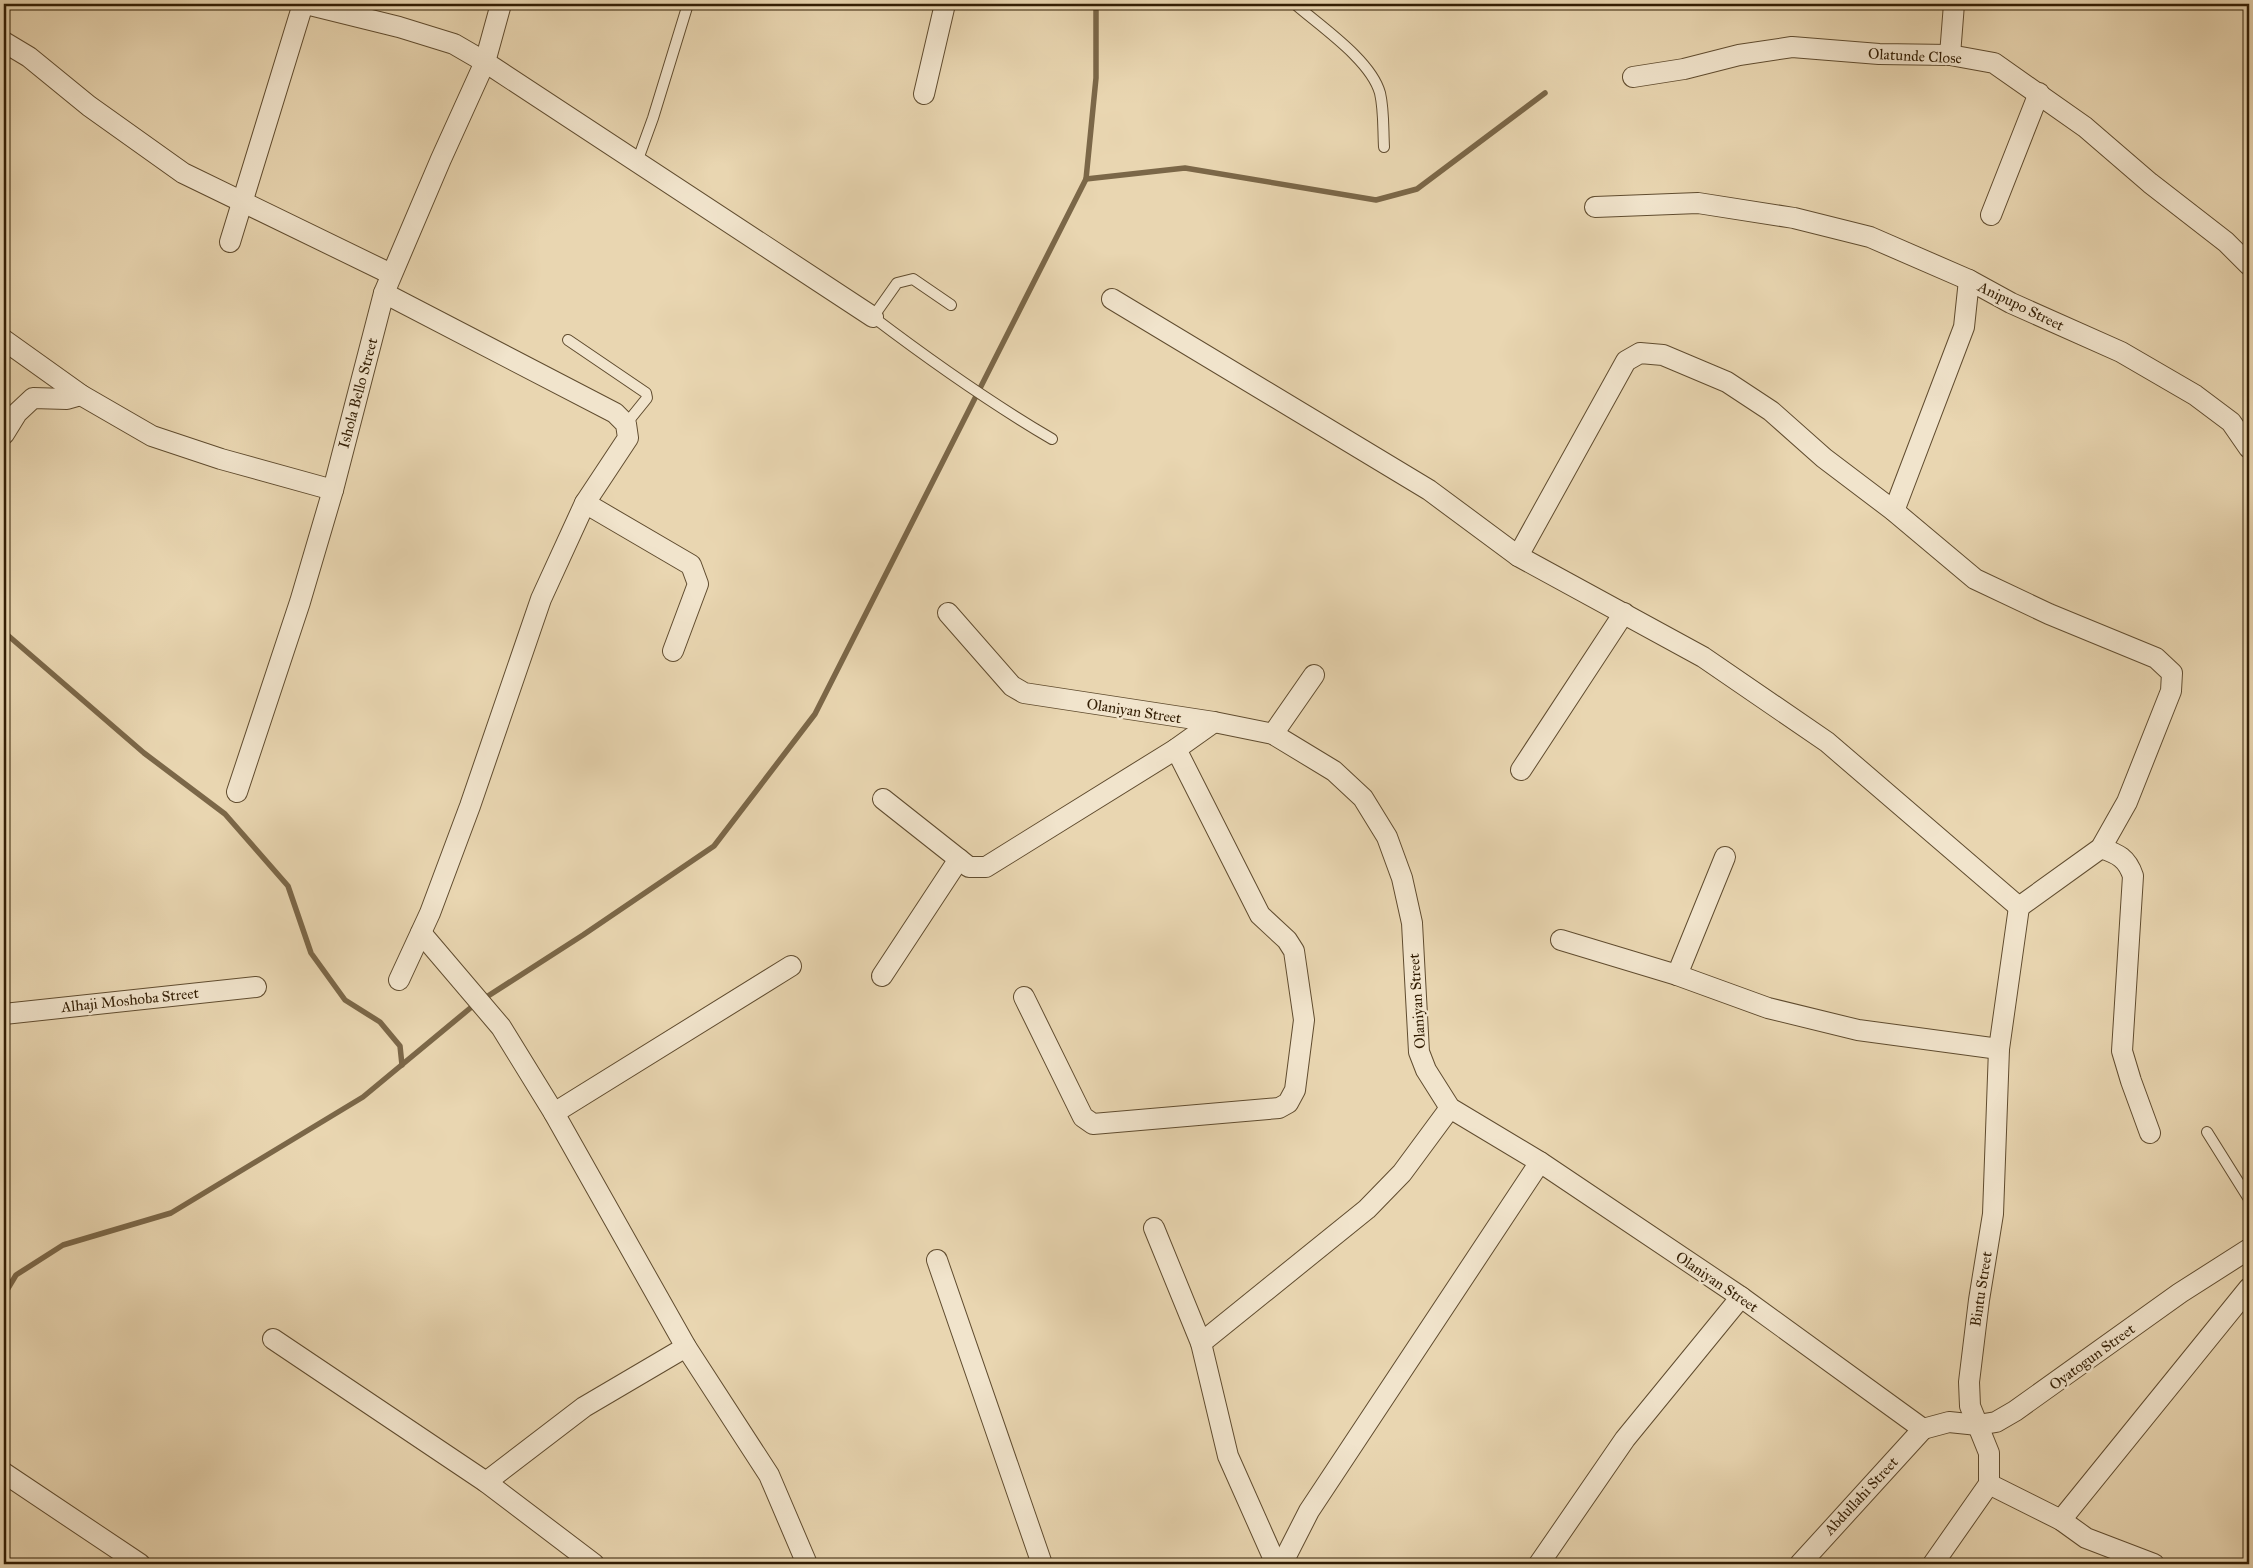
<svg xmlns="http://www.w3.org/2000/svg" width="2253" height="1568" viewBox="0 0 2253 1568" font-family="'IM FELL Great Primer',serif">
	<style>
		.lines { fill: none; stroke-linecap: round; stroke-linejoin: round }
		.stream { stroke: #7b6748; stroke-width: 5.5 }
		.lane-casing { stroke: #604c2f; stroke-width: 12 }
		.street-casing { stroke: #604c2f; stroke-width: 22 }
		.lane { stroke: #f1e4cc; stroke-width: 10 }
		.street { stroke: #f1e4cc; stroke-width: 20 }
		.labels { text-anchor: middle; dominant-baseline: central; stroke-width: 5; stroke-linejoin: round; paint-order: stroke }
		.street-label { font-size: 15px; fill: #331e04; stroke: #f1e4cc }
	</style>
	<rect width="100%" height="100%" fill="#e9d6b1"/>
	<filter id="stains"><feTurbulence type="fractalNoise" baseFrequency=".004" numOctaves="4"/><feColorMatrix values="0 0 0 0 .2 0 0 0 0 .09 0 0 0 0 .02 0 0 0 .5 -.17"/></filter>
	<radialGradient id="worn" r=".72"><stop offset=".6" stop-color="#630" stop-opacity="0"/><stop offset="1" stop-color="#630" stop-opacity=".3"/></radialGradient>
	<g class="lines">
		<g class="stream">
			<path d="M 1086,179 L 1185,168 L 1376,200 L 1417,189 L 1545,93"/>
			<path d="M 4,632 L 144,753 L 225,814 L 288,886 L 311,953 L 345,1000 L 380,1022 L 400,1046 L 402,1065"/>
			<path d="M 4,1295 L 16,1275 L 63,1245 L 171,1213 L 363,1097 L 474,1005 L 583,935 L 714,846 L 815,714 L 1086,179 L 1096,78 L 1096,4"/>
		</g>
		<g class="lane-casing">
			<g id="lane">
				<path d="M 1295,4 C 1320,26 1371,60 1380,93 C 1384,110 1383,129 1384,147"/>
				<path d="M 637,162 L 653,118 L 688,4"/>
				<path d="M 951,305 L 913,279 L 897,283 L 873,317 C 931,361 989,402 1052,439"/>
				<path d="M 568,340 L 646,393 L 647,398 L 626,424"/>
				<path d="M 2207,1132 L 2249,1199"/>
			</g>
		</g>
		<g class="street-casing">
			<g id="street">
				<path d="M 306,4 L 399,27 L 454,44 L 485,62 L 873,317"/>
				<path d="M 4,42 L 29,57 L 89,106 L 183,173 L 391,274"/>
				<path d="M 1950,55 L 1954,4"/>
				<path d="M 1633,77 L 1684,69 L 1739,55 L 1792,47 L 1879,54 L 1950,55 L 1994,63 L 2085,127 L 2150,183 L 2226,242 L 2249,265"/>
				<path d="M 924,94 L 945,4"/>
				<path d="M 1595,207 L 1698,203 L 1794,218 L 1870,237 L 1969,280"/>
				<path d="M 1991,215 L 2039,93"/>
				<path d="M 230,242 L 303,4"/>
				<path d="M 384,293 L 615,413 L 626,424 L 628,438 L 585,503 L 541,599 L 470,806 L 430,913 L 399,980"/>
				<path d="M 1112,299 L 1429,490 L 1518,556 L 1703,657 L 1827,742 L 2019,907"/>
				<path d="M 4,340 L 81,395 L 152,436 L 221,459 L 333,490"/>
				<path d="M 4,434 L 17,413 L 33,398 L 67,399 L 81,395"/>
				<path d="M 585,503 L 691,565 L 698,584 L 673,651"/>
				<path d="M 1894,511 L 1964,327 L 1969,280 L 2011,303 L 2121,352 L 2195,395 L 2231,422 L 2249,448"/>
				<path d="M 1518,556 L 1626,361 L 1640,353 L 1663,355 L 1727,382 L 1771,411 L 1824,458 L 1894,511 L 1975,579 L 2049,614 L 2156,658 L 2172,673 L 2171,691 L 2127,802 L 2101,848 L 2019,907"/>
				<path d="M 948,613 L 1012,686 L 1024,693 L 1214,722 L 1273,734 L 1334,771 L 1363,798 L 1387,837 L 1402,878 L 1412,923 L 1419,1052 L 1426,1070 L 1450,1108 L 1540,1162 L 1741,1297 L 1923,1429"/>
				<path d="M 1273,734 L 1314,675"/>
				<path d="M 1521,770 L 1624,613"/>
				<path d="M 237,792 L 300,602 L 333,490 L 384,293 L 441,159 L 485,62 L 501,4"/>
				<path d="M 883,799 L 969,867 L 986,867 L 1176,749 L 1214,722"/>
				<path d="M 2101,848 C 2118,854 2127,858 2133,876 L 2122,1051 L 2131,1081 L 2150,1133"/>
				<path d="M 2019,907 L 1999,1049 L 1993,1214 L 1979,1300 L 1969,1382 L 1970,1406 L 1989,1453 L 1989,1484 L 2061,1520 L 2086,1538 L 2154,1564"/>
				<path d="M 421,933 L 501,1027 L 554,1113 L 686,1347 L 769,1475 L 807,1564"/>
				<path d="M 1561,940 L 1677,975 L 1768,1008 L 1858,1030 L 1999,1049"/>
				<path d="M 1677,975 L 1725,857"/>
				<path d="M 882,976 L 959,859"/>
				<path d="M 1024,997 L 1083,1117 L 1093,1124 L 1279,1108 L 1288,1103 L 1295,1090 L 1304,1020 L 1294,951 L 1287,940 L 1260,915 L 1176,749"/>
				<path d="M 4,1014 L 256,987"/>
				<path d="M 554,1113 L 791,966"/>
				<path d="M 1154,1228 L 1201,1343 L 1228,1456 L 1276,1564"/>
				<path d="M 937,1260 L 1042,1564"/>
				<path d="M 273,1339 L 486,1482 L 594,1564"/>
				<path d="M 1201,1343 L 1367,1209 L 1402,1173 L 1450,1108"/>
				<path d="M 1923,1429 L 1949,1422 L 1978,1425 L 1996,1422 L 2015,1411 L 2180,1293 L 2249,1249"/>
				<path d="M 4,1473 L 140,1564"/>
				<path d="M 486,1482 L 584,1407 L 686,1347"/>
				<path d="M 2061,1520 L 2249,1288"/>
				<path d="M 1282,1564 L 1309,1511 L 1540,1162"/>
				<path d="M 1539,1564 L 1625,1439 L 1741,1297"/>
				<path d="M 1800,1564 L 1923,1429"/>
				<path d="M 1933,1564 L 1989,1484"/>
			</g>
		</g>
		<use href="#lane" class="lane"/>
		<use href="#street" class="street"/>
	</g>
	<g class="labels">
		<g class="street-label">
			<text transform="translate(1915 56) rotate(3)">Olatunde Close</text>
			<text transform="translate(2021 306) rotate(26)">Anipupo Street</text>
			<text transform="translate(358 393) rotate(-75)">Ishola Bello Street</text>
			<text transform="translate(1134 711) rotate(9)">Olaniyan Street</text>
			<text transform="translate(130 1000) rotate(-6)">Alhaji Moshoba Street</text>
			<text transform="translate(1417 1001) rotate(-94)">Olaniyan Street</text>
			<text transform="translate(1717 1282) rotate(34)">Olaniyan Street</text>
			<text transform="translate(1981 1289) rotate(-81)">Bintu Street</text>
			<text transform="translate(2092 1357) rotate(-36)">Oyatogun Street</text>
			<text transform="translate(1861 1496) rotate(-47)">Abdullahi Street</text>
		</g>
	</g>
	<rect width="2253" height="1568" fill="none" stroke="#e9d6b1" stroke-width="20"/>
	<rect x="5" y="5" width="2243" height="1558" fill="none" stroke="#331e04" stroke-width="2.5"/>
	<rect x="10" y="10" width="2233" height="1548" fill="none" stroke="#331e04"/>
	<rect width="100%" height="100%" filter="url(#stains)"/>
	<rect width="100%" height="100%" fill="url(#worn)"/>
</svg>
